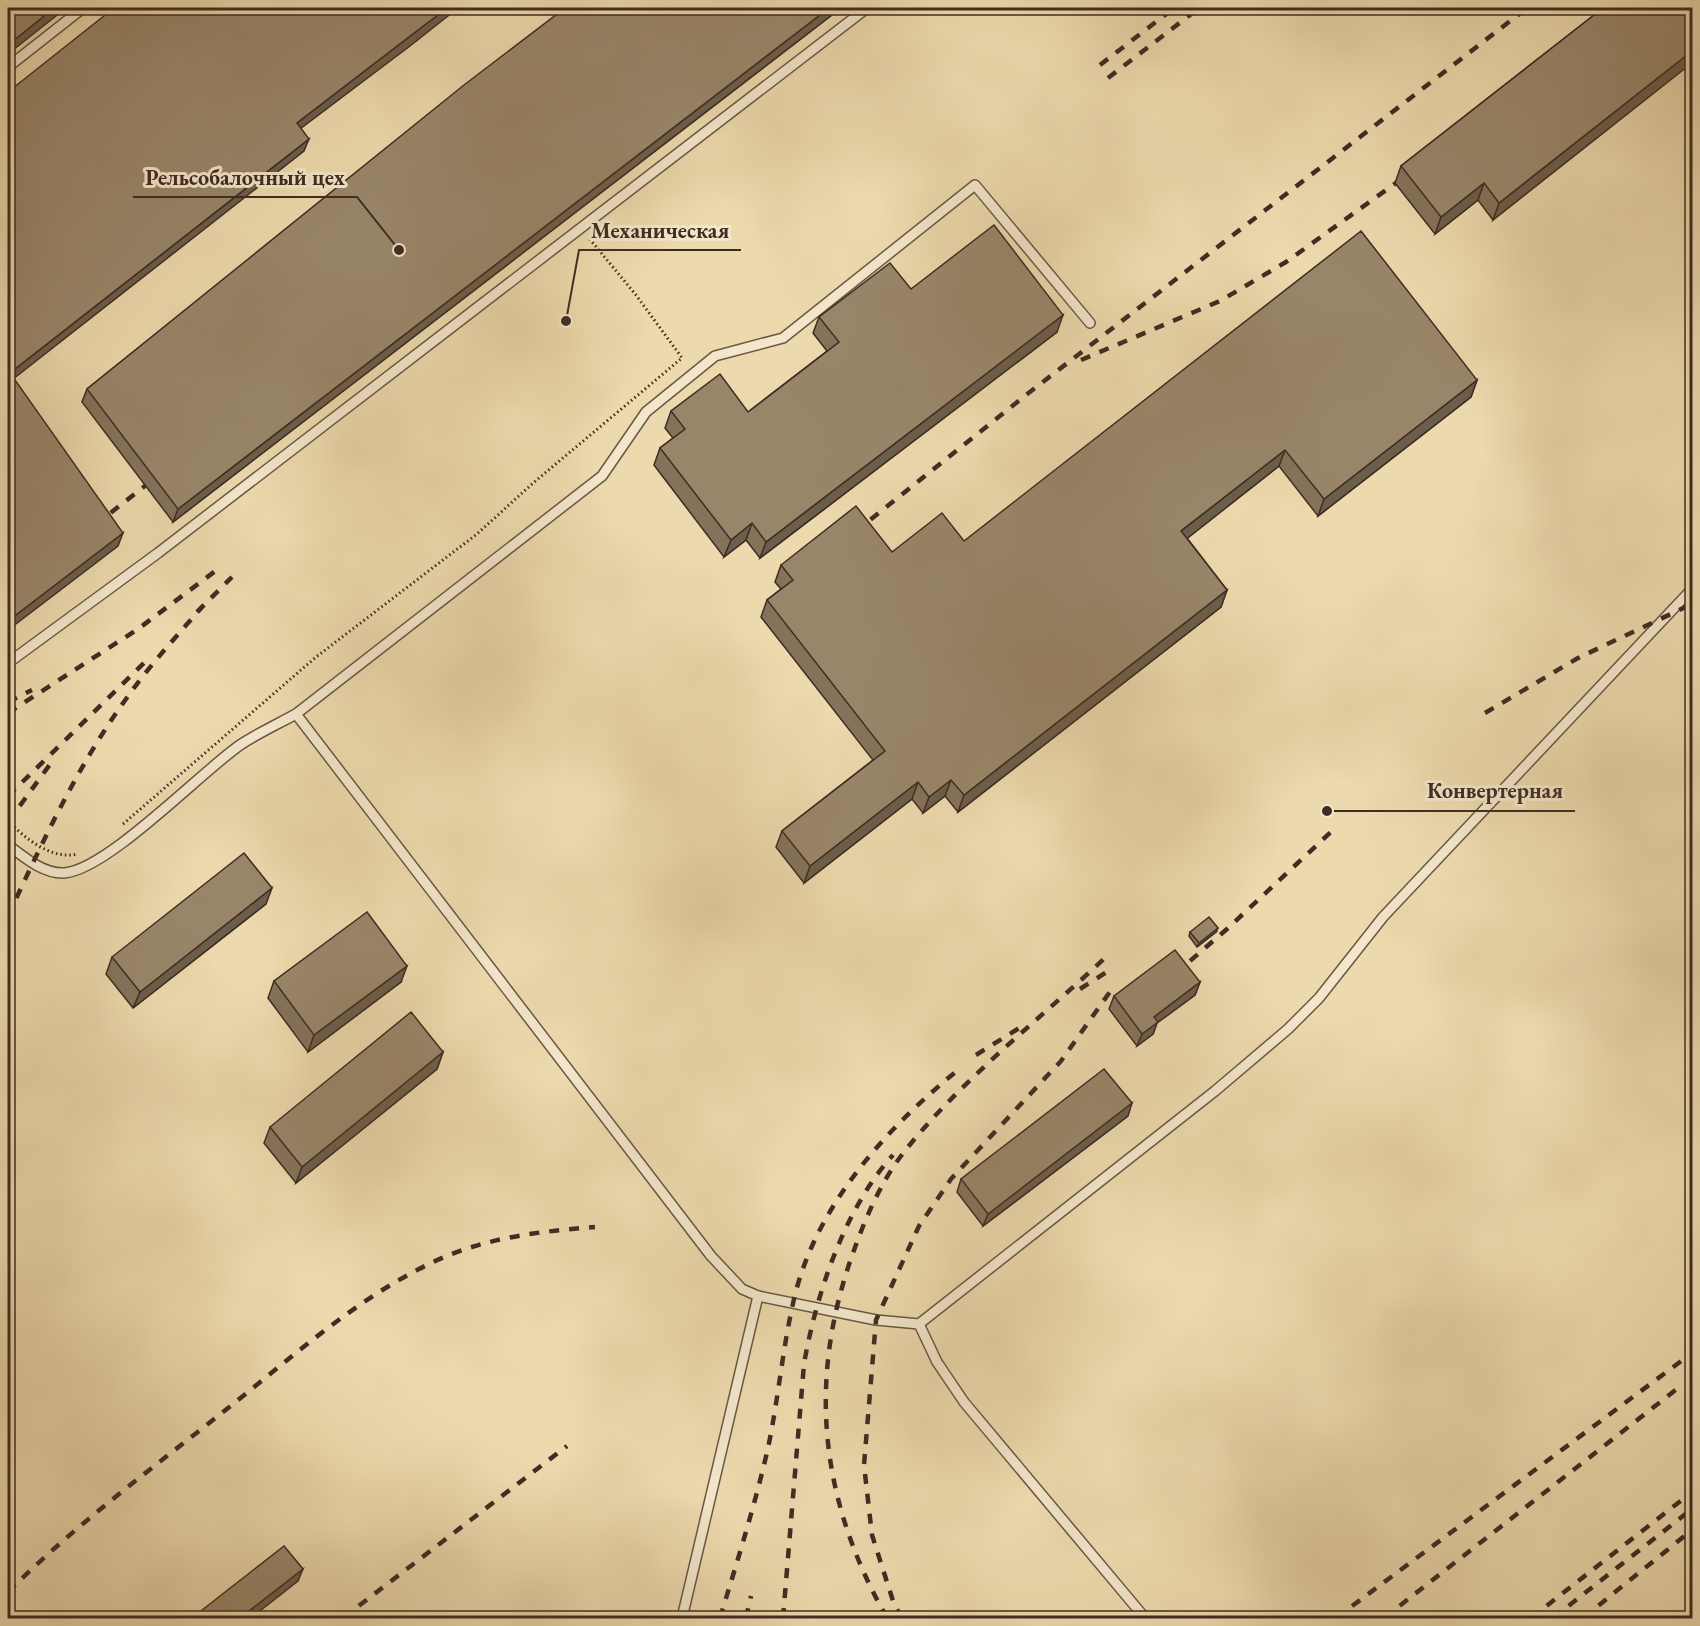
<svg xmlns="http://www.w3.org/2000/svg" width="1700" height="1626" viewBox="0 0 1700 1626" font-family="'EB Garamond',serif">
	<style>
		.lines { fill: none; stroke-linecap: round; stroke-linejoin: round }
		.service-casing { stroke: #6a5745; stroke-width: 12 }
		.path { stroke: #3f2c22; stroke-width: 3; stroke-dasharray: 1.5 3; stroke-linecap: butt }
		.service { stroke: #f3e6ca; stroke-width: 9 }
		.rail { stroke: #3f2c22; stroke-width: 4.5; stroke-dasharray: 10 10; stroke-linecap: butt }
		.wall { fill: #84735b; stroke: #3f2c22; stroke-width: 1.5 }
		.shaded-wall { fill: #6b5e4a; stroke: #3f2c22; stroke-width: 1.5 }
		.building { fill: #99866a; stroke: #3f2c22; stroke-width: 1.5 }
		.leader { fill: none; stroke: #3f2c22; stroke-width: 2 }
		.callout-dot { fill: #3f2c22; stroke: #f3e6ca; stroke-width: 2 }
		.callout-label { font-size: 22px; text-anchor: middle; font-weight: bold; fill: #3f2c22; stroke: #f3e6ca; stroke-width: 6; stroke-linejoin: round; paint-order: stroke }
	</style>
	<rect width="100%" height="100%" fill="#ecd9ad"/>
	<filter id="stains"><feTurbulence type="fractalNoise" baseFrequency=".00333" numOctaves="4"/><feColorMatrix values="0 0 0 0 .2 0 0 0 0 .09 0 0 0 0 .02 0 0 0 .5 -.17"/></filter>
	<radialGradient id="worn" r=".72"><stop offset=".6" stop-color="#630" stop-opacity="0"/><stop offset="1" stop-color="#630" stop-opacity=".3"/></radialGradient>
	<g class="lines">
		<g class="service-casing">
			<g id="service">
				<path d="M 8,67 L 83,8"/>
				<path d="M 8,663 L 158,553 L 867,8"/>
				<path d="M 296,714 L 711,1256 L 742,1289 L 758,1296"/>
				<path d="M 8,845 C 24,857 43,874 64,873 C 107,870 200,773 240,745 C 258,733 278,724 296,714 L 602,476 L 646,412 L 715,356 L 783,338 L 975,185 L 1090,323"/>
				<path d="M 919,1324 L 937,1362 L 964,1402 L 1145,1618"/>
				<path d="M 682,1618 L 758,1296 L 876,1320 L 919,1324 L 1215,1091 L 1288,1029 L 1319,998 L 1383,917 L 1692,589"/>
			</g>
		</g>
		<g class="path">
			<path d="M 8,821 C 26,839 51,860 78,854"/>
			<path d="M 123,824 L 316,657 L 477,534 L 532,484 L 682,358 L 636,295 L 588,237"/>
		</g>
		<use href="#service" class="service"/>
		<g class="rail">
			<path d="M 1100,65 L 1174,8"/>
			<path d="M 1108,78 L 1199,8"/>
			<path d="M 1081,360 L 1220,301 L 1286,262 L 1407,175"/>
			<path d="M 95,525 L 159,475"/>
			<path d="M 855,532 L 1026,395 L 1527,8"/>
			<path d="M 197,612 L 232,577"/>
			<path d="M 8,702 L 32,690"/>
			<path d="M 8,713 L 138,629 L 222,566"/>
			<path d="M 1485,713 L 1578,658 L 1692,604"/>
			<path d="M 8,796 L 147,660"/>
			<path d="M 8,822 L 51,763"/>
			<path d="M 8,916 C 42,843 78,765 126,699 C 149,666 176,637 202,607"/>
			<path d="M 1175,974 L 1227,929 L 1332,831"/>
			<path d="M 1080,989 L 1113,968"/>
			<path d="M 976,1055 L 1024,1025"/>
			<path d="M 8,1592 C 74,1526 150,1470 223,1412 C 294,1356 365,1290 449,1255 C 497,1236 545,1231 595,1227"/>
			<path d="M 343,1618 L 567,1446"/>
			<path d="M 720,1618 C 737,1562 755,1505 768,1448 C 779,1396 783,1342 796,1291 C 820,1201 888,1127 958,1070"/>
			<path d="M 746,1618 L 751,1596"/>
			<path d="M 783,1618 L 804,1364 C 816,1294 845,1208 893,1155"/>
			<path d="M 887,1618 C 820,1500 807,1381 853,1253 C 865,1219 880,1184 901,1156 C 957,1083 1039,1020 1106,957"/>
			<path d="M 902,1618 L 894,1604 L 872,1535 L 864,1465 L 876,1320 L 919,1226 L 951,1179 L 1061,1061 L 1114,986"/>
			<path d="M 1336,1618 L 1692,1353"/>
			<path d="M 1384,1618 L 1682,1385"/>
			<path d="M 1531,1618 L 1692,1492"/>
			<path d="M 1553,1618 L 1692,1509"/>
			<path d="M 1583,1618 L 1692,1530"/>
		</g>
	</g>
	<g class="wall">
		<path d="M 565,8 L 841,8 L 173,522 L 82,402 L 87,389 Z"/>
		<path d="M 1603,8 L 1493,220 L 1478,200 L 1435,234 L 1395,183 L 1401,166 Z"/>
		<path d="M 911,289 L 1057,332 L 760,558 L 746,540 L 724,557 L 654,465 L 660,448 L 673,438 L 665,428 L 671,411 L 748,412 L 827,351 L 813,333 L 819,317 Z"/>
		<path d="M 1477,380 L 1471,397 L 1318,516 L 1279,466 L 1187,538 L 1227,590 L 1221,607 L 958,812 L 945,796 L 923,813 L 912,799 L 804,883 L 776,847 L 782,831 L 873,760 L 761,617 L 767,600 L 781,589 L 775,582 L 781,565 L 892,552 L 964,541 Z"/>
		<path d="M 266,904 L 133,1008 L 106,974 L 112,957 Z"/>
		<path d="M 1190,932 L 1216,932 L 1197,947 L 1189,936 Z"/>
		<path d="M 274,981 L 401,982 L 308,1052 L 268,998 Z"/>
		<path d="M 1200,982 L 1195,995 L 1157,1023 L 1153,1034 L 1137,1046 L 1109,1009 L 1114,996 Z"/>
		<path d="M 443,1052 L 437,1069 L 296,1183 L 264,1143 L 270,1127 Z"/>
		<path d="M 1128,1116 L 983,1226 L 957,1192 L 961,1179 Z"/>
	</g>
	<g class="shaded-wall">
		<path d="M 54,8 L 66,8 L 8,54 L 8,45 Z"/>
		<path d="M 447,8 L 458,8 L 410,46 L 292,135 L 297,123 Z"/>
		<path d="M 829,8 L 841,8 L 173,522 L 178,509 Z"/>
		<path d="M 1692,21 L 1692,33 L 1688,24 Z"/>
		<path d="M 1692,51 L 1692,63 L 1493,220 L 1499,203 Z"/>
		<path d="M 309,139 L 304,151 L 8,383 L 10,373 Z"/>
		<path d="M 1484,183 L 1478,200 L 1435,234 L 1441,217 Z"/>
		<path d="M 1063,315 L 1057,332 L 760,558 L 766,542 Z"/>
		<path d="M 1477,380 L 1471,397 L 1318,516 L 1324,499 Z"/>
		<path d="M 1285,450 L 1279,466 L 1175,548 L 1181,531 Z"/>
		<path d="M 752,523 L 746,540 L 724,557 L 731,540 Z"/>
		<path d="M 123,533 L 118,546 L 8,630 L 8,621 Z"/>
		<path d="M 1227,590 L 1221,607 L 958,812 L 964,795 Z"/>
		<path d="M 951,780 L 945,796 L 923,813 L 929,797 Z"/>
		<path d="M 918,782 L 912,799 L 804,883 L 810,866 Z"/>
		<path d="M 272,888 L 266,904 L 133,1008 L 140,992 Z"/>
		<path d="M 1218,928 L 1216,932 L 1197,947 L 1199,943 Z"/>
		<path d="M 407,966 L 401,982 L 308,1052 L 314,1035 Z"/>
		<path d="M 1200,982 L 1195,995 L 1157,1023 L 1153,1034 L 1137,1046 L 1142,1034 L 1154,1017 Z"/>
		<path d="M 443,1052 L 437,1069 L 296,1183 L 302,1167 Z"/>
		<path d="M 1132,1103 L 1128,1116 L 983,1226 L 988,1214 Z"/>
		<path d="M 303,1569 L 298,1581 L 251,1618 L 240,1618 Z"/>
	</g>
	<g class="building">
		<path d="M 8,8 L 54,8 L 8,45 Z"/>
		<path d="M 114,8 L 447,8 L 414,33 L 297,123 L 309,139 L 10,373 L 123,533 L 8,621 L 8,92 Z"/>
		<path d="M 565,8 L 829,8 L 178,509 L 87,389 L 464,85 Z"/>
		<path d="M 1603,8 L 1692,8 L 1692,21 L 1688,24 L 1692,30 L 1692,51 L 1499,203 L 1484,183 L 1441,217 L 1401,166 Z"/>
		<path d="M 994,225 L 1063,315 L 766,542 L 752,523 L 731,540 L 660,448 L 685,429 L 671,411 L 720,374 L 748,412 L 839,342 L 819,317 L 890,263 L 911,289 Z"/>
		<path d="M 1361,231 L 1477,380 L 1324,499 L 1285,450 L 1181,531 L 1227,590 L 964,795 L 951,780 L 929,797 L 918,782 L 810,866 L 782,831 L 885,751 L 767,600 L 793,580 L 781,565 L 856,506 L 892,552 L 942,513 L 964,541 Z"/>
		<path d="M 244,853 L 272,888 L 140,992 L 112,957 Z"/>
		<path d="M 367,912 L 407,966 L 314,1035 L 274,981 Z"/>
		<path d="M 1209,917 L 1218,928 L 1199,943 L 1190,932 Z"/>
		<path d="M 1175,950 L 1200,982 L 1154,1017 L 1158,1022 L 1142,1034 L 1114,996 Z"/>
		<path d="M 411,1012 L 443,1052 L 302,1167 L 270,1127 Z"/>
		<path d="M 1104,1069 L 1132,1103 L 988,1214 L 961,1179 Z"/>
		<path d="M 284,1546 L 303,1569 L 240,1618 L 192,1618 Z"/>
	</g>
	<path class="leader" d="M399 250L357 197H133M566 321L579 250H741M1327 811L1415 811H1575"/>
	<g class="callout-dot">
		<circle cx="399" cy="250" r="6"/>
		<circle cx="566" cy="321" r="6"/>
		<circle cx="1327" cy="811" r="6"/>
	</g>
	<g class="callout-label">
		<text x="245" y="185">Рельсобалочный цех</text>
		<text x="660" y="238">Механическая</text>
		<text x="1495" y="798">Конвертерная</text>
	</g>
	<rect width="1700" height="1626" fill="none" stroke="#ecd9ad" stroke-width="30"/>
	<rect x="9" y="9" width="1682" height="1608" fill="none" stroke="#3f2c22" stroke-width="3"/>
	<rect x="15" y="15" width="1670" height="1596" fill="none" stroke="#3f2c22" stroke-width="1.5"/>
	<rect width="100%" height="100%" filter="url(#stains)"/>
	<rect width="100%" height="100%" fill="url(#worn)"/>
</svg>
